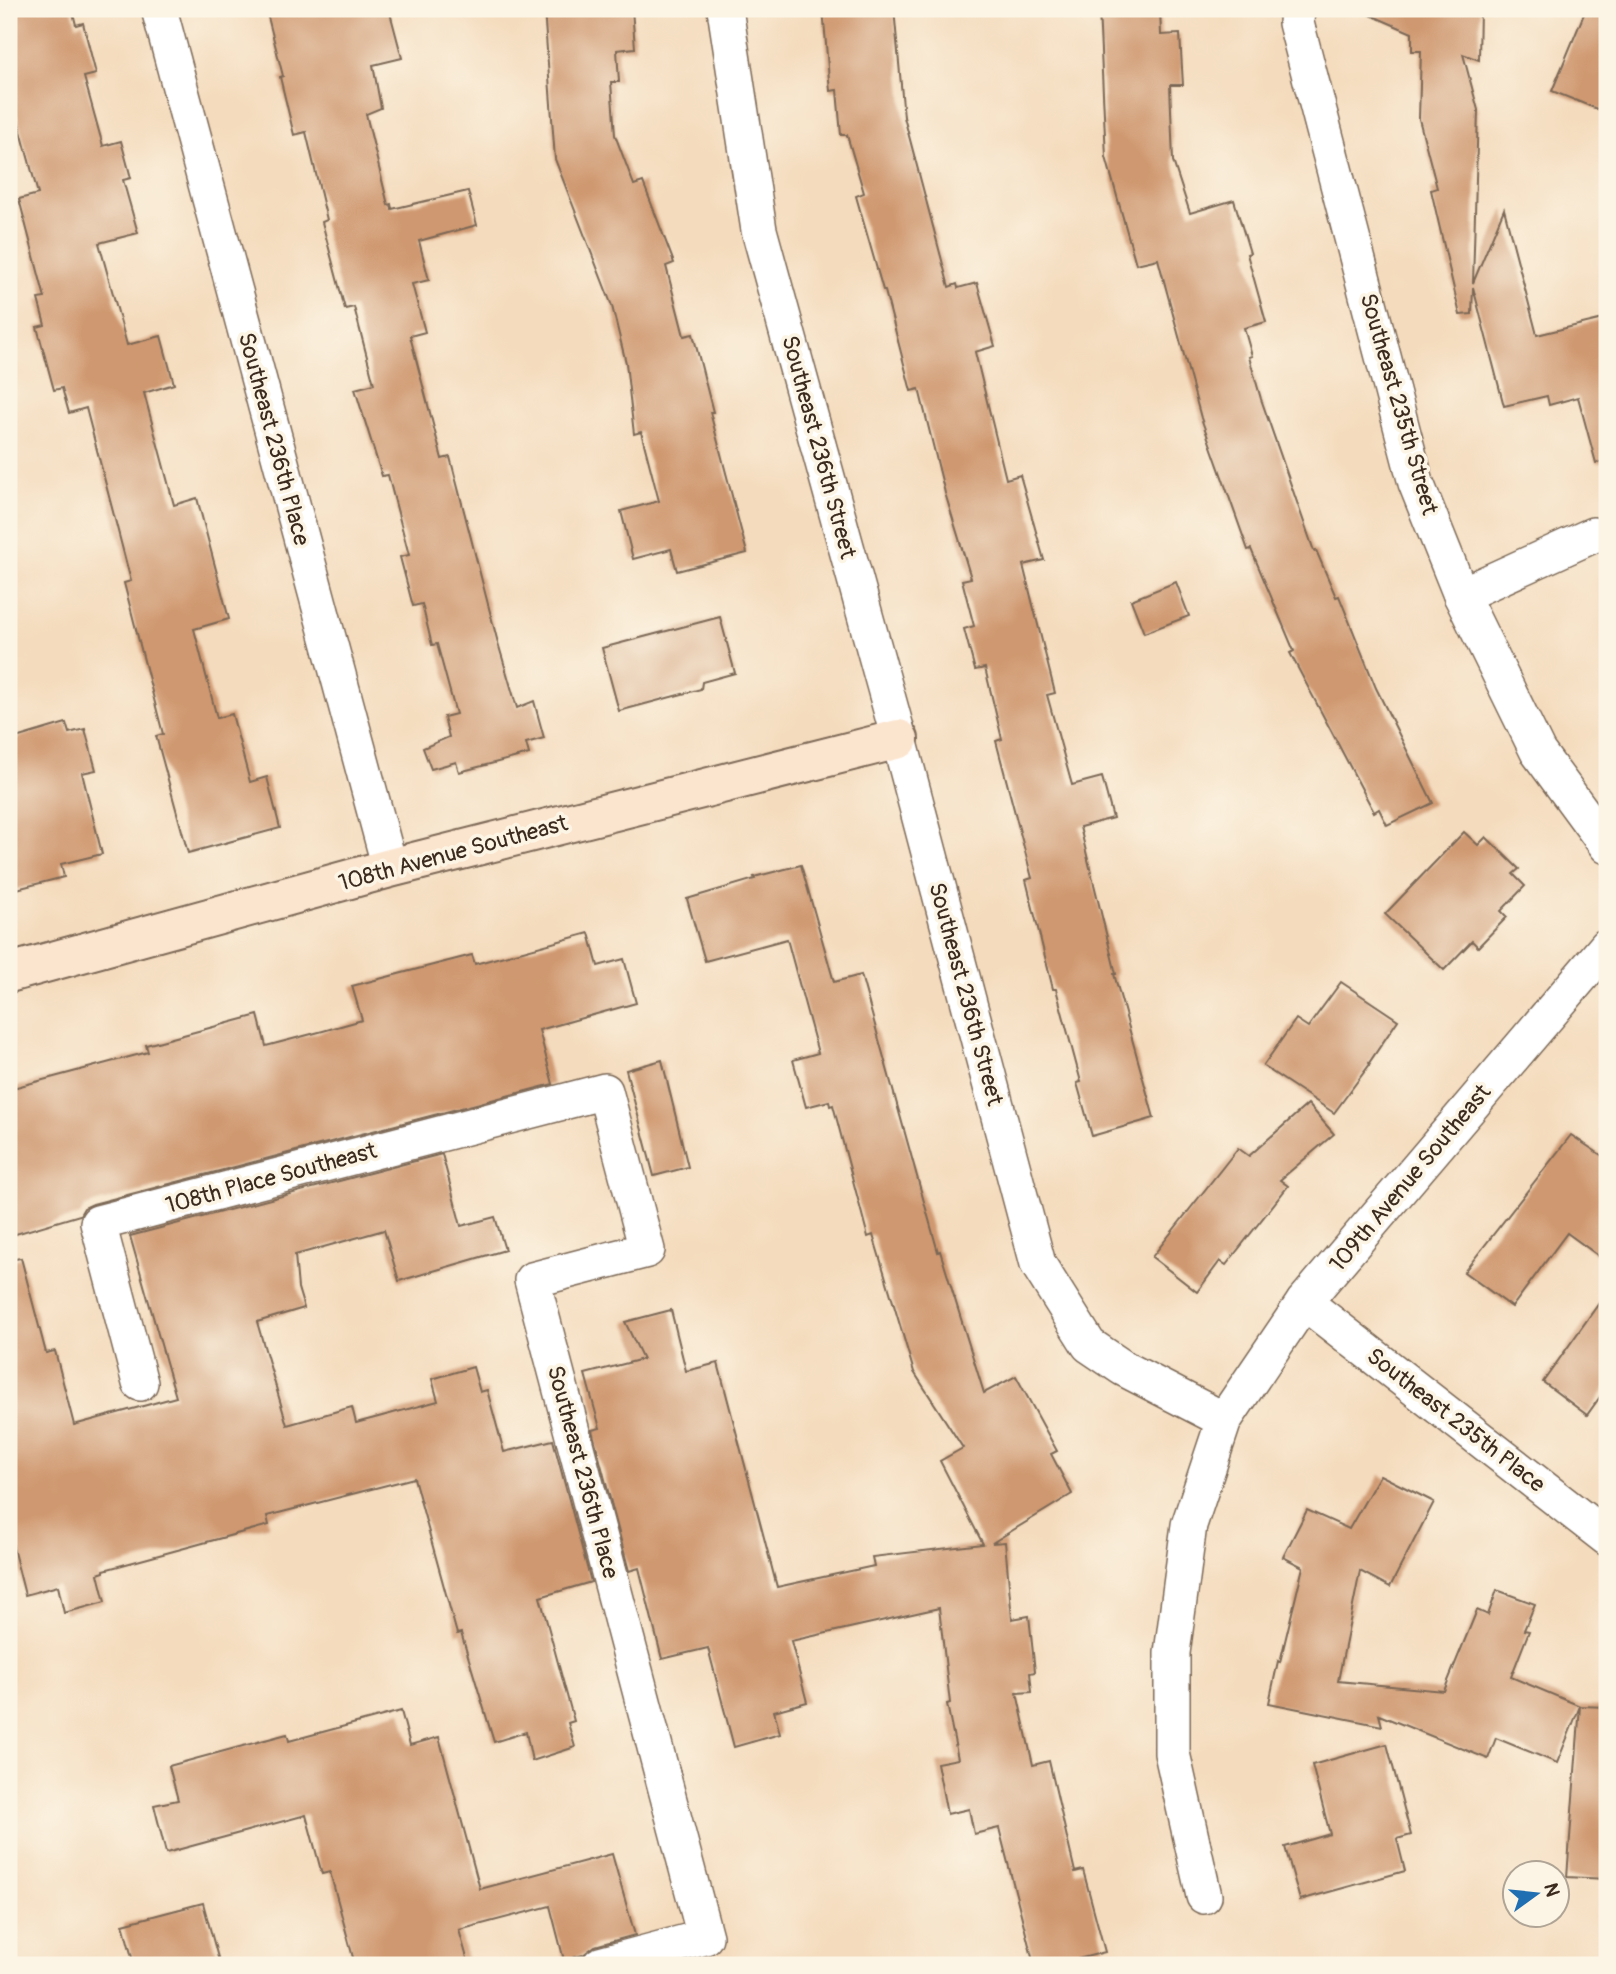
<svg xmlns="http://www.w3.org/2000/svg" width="1616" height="1974" viewBox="0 0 1616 1974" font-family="Pangolin,sans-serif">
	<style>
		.building { fill: #cf986f }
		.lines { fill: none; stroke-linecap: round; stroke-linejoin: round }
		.street-casing { stroke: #7c6856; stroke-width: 38 }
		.secondary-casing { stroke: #7c6856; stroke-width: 42 }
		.street { stroke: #fff; stroke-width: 35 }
		.secondary { stroke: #fce5cf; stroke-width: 38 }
		.labels { text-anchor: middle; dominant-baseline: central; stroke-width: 7; stroke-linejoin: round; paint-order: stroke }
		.street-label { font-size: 23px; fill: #3b2a1e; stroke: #fcf5e5 }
	</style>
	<rect width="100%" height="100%" fill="#fcf5e5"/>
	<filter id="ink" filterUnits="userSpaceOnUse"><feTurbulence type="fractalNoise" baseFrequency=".0143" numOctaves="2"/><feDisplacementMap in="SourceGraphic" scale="14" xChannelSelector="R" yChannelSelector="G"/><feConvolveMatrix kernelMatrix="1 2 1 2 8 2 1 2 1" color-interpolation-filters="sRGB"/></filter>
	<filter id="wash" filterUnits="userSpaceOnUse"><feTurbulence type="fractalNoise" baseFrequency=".00686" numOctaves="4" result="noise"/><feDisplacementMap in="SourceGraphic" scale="28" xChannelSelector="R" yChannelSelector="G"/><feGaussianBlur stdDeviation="1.57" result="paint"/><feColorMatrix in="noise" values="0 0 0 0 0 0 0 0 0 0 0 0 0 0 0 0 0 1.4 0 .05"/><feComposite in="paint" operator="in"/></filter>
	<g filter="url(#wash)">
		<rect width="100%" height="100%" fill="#f4dbbd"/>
		<g id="blocks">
			<g class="building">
				<path d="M 9,9 L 72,9 L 76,25 L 83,23 L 96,74 L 84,77 L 103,146 L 121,141 L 131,178 L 123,180 L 138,233 L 99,243 L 127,345 L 161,336 L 174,384 L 144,393 L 174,505 L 197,498 L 229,619 L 194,629 L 217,718 L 232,714 L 250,782 L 267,777 L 280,828 L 188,853 L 156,736 L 163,734 L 124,583 L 131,581 L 86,408 L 69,413 L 62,388 L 54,390 L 37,327 L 45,325 L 38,299 L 45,298 L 19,199 L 38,194 L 9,87 Z"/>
				<path d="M 266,9 L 389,9 L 402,58 L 373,65 L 381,108 L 366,114 L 388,205 L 391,204 L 392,209 L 468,191 L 477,225 L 419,241 L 429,280 L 412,284 L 425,332 L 410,336 L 442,459 L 450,457 L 498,643 L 517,708 L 534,701 L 544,738 L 526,743 L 529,754 L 459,772 L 456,762 L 431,769 L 423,748 L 449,737 L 444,717 L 456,714 L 437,644 L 432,645 L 422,604 L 413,606 L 400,557 L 409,555 L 388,475 L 382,476 L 355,389 L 374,384 L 354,307 L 345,309 L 322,222 L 327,220 L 306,132 L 294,135 L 280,77 L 283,76 Z"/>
				<path d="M 544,9 L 632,9 L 635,48 L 617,50 L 619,82 L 611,82 L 615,135 L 634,185 L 643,182 L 674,263 L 666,266 L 684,336 L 693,334 L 713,412 L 710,412 L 747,553 L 677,571 L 671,549 L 633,559 L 621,511 L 659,501 L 641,432 L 634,434 L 626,363 L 612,306 L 555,159 Z"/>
				<path d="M 823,9 L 894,9 L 904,117 L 949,287 L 957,284 L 958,288 L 977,283 L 995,346 L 975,352 L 1006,479 L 1020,475 L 1044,560 L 1023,565 L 1055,693 L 1047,695 L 1072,785 L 1102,777 L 1113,818 L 1080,827 L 1116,974 L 1114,974 L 1154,1118 L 1092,1136 L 1077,1083 L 1081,1082 L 1056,989 L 1053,989 L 1026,880 L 1032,878 L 996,741 L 1002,739 L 985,668 L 975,670 L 964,629 L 974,626 L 962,580 L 971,578 L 945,493 L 919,389 L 911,391 L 885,291 L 883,290 L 856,196 L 864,193 L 847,135 L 841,135 L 837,90 L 830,91 Z"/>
				<path d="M 1099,9 L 1160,9 L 1161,35 L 1180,34 L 1183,85 L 1170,85 L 1173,161 L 1190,213 L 1234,200 L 1250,253 L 1247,254 L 1266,322 L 1244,328 L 1252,356 L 1249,357 L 1261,399 L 1314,551 L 1316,550 L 1336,597 L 1339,596 L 1376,688 L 1433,803 L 1387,825 L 1379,809 L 1374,812 L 1290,653 L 1294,651 L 1251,549 L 1248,550 L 1201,418 L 1158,259 L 1136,264 L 1106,157 Z"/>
				<path d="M 1357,9 L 1480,9 L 1479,60 L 1463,54 L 1478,110 L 1473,283 L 1504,209 L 1537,335 L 1607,318 L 1607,462 L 1596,463 L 1578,397 L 1549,405 L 1547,396 L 1504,406 L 1473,287 L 1472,314 L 1460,315 L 1431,190 L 1437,188 L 1419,119 L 1421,51 L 1412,51 L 1412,33 Z"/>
				<path d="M 1586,9 L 1607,9 L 1607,113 L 1552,91 Z"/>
				<path d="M 1176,582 L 1189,616 L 1144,633 L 1131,600 Z"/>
				<path d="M 720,617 L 735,673 L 702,682 L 701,689 L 619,711 L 602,648 Z"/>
				<path d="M 66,723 L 69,733 L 85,729 L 96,770 L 82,773 L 102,854 L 61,864 L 64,877 L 9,891 L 9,740 Z"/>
				<path d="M 1464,832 L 1478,845 L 1486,837 L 1519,869 L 1513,874 L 1525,886 L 1501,911 L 1507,917 L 1478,947 L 1472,941 L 1444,970 L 1385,914 Z"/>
				<path d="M 801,865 L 834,982 L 861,975 L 938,1252 L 940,1251 L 984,1393 L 1016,1376 L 1057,1451 L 1051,1454 L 1072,1494 L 992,1543 L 1005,1542 L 1012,1619 L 1029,1616 L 1035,1672 L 1030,1673 L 1032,1692 L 1017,1693 L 1033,1765 L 1049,1761 L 1075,1872 L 1083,1870 L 1105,1952 L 1055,1965 L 1034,1965 L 999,1828 L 974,1834 L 969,1809 L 947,1814 L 937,1763 L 958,1759 L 947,1704 L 950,1703 L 939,1608 L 791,1641 L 807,1702 L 774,1711 L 780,1734 L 734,1747 L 708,1648 L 662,1659 L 639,1568 L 629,1571 L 592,1430 L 600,1428 L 585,1374 L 643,1359 L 625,1322 L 671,1310 L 686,1371 L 718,1363 L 777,1587 L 874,1566 L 872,1557 L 983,1544 L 940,1461 L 963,1448 L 914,1372 L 873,1235 L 868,1237 L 833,1105 L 830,1106 L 829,1101 L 806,1107 L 793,1060 L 818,1053 L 787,939 L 705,961 L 687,899 L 755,879 L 754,877 Z"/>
				<path d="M 589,933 L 598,966 L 624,959 L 636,1003 L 539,1030 L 553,1084 L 93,1204 L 84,1208 L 80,1215 L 9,1236 L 9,1089 L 148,1052 L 146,1045 L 258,1015 L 266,1046 L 323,1031 L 362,1020 L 352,986 L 472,955 L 475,964 Z"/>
				<path d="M 1341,982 L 1398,1020 L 1369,1063 L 1370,1064 L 1334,1113 L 1263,1066 L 1296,1019 L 1308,1027 Z"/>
				<path d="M 662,1060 L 688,1167 L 654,1176 L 626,1070 Z"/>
				<path d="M 1308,1104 L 1334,1134 L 1280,1180 L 1288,1186 L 1226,1265 L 1220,1261 L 1197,1292 L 1152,1257 L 1238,1148 L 1249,1156 Z"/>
				<path d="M 1571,1135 L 1607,1159 L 1607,1262 L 1567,1233 L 1512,1307 L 1464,1272 Z"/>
				<path d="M 442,1154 L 461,1226 L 495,1217 L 505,1250 L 399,1281 L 384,1230 L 295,1255 L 298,1288 L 304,1308 L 257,1322 L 287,1425 L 352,1407 L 356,1423 L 438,1401 L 432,1379 L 473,1367 L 480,1392 L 487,1390 L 504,1452 L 553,1440 L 591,1582 L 540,1597 L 574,1721 L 568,1723 L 575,1747 L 532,1761 L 526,1732 L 494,1742 L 461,1633 L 457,1634 L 414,1478 L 267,1516 L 269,1525 L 104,1570 L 104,1572 L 98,1574 L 105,1602 L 64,1613 L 58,1586 L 25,1595 L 9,1532 L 9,1260 L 21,1258 L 46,1353 L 55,1351 L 74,1425 L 176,1397 L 130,1236 Z"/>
				<path d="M 1607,1292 L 1607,1387 L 1587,1415 L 1543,1382 Z"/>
				<path d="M 1380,1475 L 1434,1502 L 1390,1587 L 1360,1571 L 1338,1681 L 1444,1691 L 1477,1610 L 1488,1615 L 1497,1590 L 1535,1604 L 1524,1630 L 1529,1631 L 1511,1677 L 1580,1706 L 1607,1707 L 1607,1879 L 1567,1877 L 1580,1706 L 1557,1763 L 1496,1738 L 1488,1759 L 1379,1715 L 1382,1726 L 1269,1703 L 1278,1661 L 1280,1662 L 1303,1567 L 1283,1557 L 1307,1510 L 1349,1529 Z"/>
				<path d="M 401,1711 L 410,1745 L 439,1737 L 480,1889 L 612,1854 L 635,1935 L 595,1946 L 583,1955 L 564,1960 L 550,1906 L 459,1930 L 469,1965 L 355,1965 L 330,1872 L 322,1874 L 306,1815 L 166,1853 L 154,1805 L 178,1800 L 169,1766 L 287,1734 L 289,1741 Z"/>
				<path d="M 1387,1744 L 1411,1835 L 1397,1839 L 1405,1871 L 1300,1900 L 1285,1847 L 1330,1834 L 1312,1765 Z"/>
				<path d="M 203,1903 L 220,1965 L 134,1965 L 123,1924 Z"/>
			</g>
		</g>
	</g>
	<g filter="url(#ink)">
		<use href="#blocks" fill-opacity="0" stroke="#7c6856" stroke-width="2"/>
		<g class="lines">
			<g class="street-casing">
				<g id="street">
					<path d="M 159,9 L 390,868"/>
					<path d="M 725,9 L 759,230 L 899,739 L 1038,1264 L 1089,1345 L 1123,1368 L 1224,1420 L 1189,1525 L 1172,1653 L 1172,1753 L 1204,1896"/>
					<path d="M 1297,9 L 1296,23 L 1416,483 L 1461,595 L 1538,752 L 1607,846"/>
					<path d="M 1461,595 L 1593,535"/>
					<path d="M 1304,1302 L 1607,1538"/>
					<path d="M 140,1383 L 98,1223 L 605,1091 L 647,1250 L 532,1280 L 705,1937 L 600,1965"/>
					<path d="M 1224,1420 L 1304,1302 L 1607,946"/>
				</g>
			</g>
			<g class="secondary-casing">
				<path id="secondary" d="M 9,973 L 390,868 L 899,739"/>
			</g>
			<use href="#street" class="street"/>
			<use href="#secondary" class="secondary"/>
		</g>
	</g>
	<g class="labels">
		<g class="street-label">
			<text transform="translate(1399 404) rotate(74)">Southeast 235th Street</text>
			<text transform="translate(274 439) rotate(75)">Southeast 236th Place</text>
			<text transform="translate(819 447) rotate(75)">Southeast 236th Street</text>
			<text transform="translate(453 853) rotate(-15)">108th Avenue Southeast</text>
			<text transform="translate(966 994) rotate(75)">Southeast 236th Street</text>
			<text transform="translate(271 1178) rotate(-15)">108th Place Southeast</text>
			<text transform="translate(1410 1178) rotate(-50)">109th Avenue Southeast</text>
			<text transform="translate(1456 1420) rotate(38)">Southeast 235th Place</text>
			<text transform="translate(583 1472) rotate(75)">Southeast 236th Place</text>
		</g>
	</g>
	<rect width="1616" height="1974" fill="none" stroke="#fcf5e5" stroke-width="35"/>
	<g transform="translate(1536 1894) rotate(75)"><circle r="33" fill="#fcf5e5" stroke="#afa495" stroke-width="2"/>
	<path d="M0-5L12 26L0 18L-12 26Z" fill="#1f6fb2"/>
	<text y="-10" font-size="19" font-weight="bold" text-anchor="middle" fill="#3b2a1e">N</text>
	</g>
</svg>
